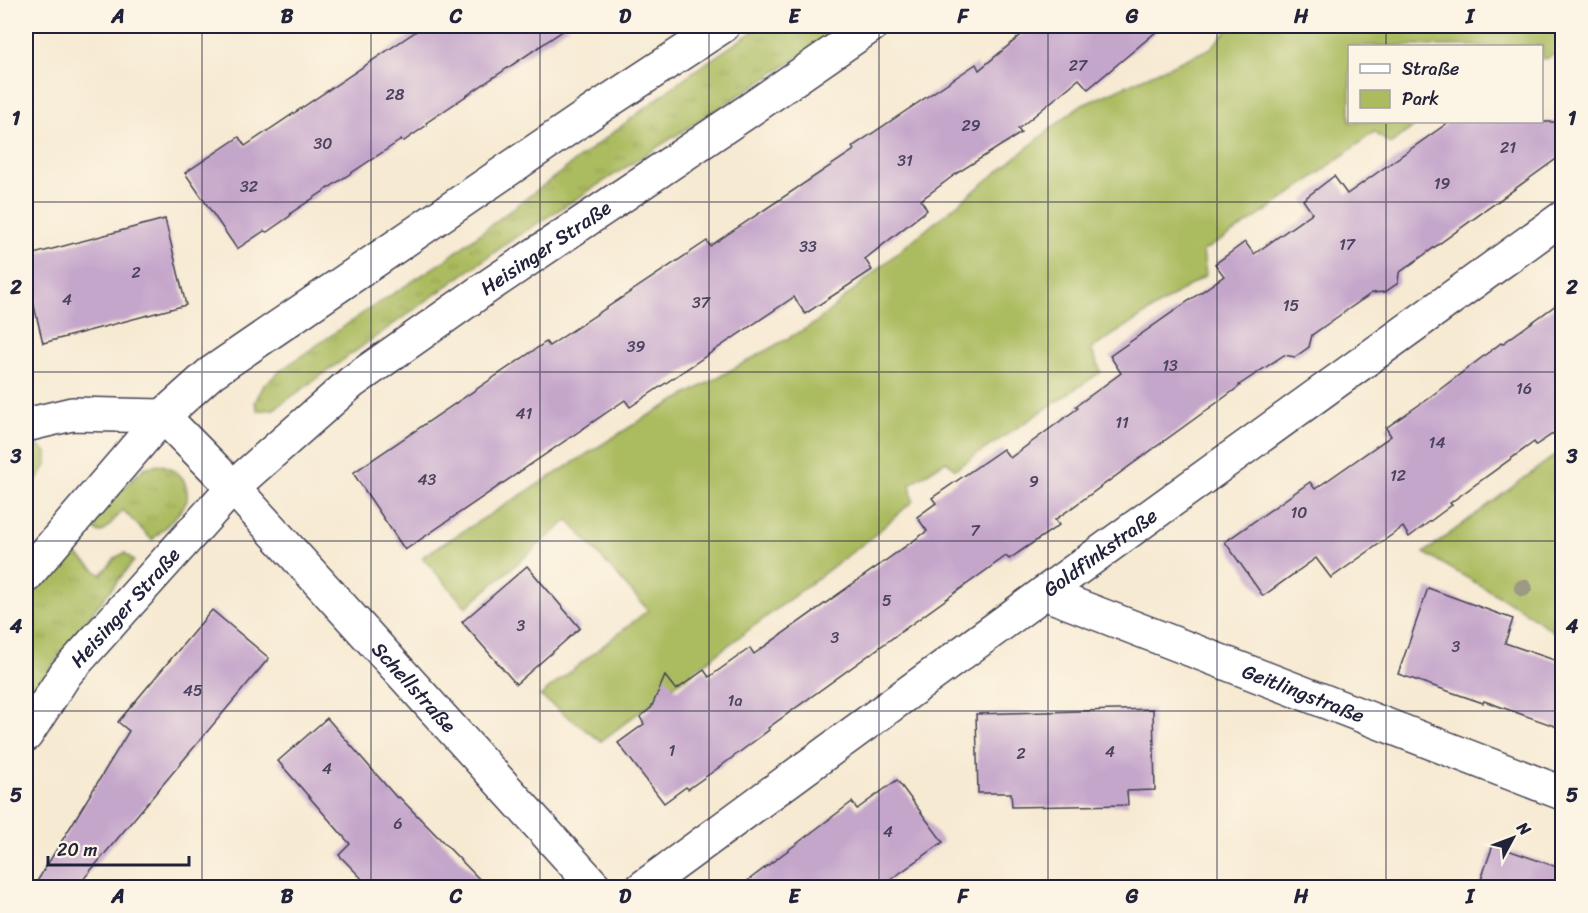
<svg xmlns="http://www.w3.org/2000/svg" width="1588" height="913" viewBox="0 0 1588 913" font-family="Sriracha,sans-serif">
	<style>
		.grass { fill: url(#grass-tufts); stroke: #666e4c; stroke-width: 1.5 }
		.green { fill: #abbb5e; stroke: #666e4c; stroke-width: 1.5 }
		.building { fill: #c5a6cb }
		.lines { fill: none; stroke-linecap: round; stroke-linejoin: round }
		.street-casing { stroke: #424052; stroke-width: 36 }
		.secondary-casing { stroke: #424052; stroke-width: 36 }
		.street { stroke: #fff; stroke-width: 33 }
		.secondary { stroke: #fff; stroke-width: 33 }
		.tree { fill: #9c9a86 }
		.grid { fill: none; stroke: #22223b; stroke-width: 1.5; stroke-opacity: 0.55 }
		.labels { text-anchor: middle; dominant-baseline: central; stroke-width: 4.5; stroke-linejoin: round; paint-order: stroke }
		.number-label { font-size: 16px; fill: #4b435f }
		.street-label { font-size: 20px; fill: #22223b; stroke: #fcf5e5 }
		.neatline { fill: none; stroke: #22223b; stroke-width: 2 }
		.grid-label { font-size: 20px; text-anchor: middle; font-weight: bold; fill: #22223b }
	</style>
	<defs>
		<pattern id="grass-tufts" width="24" height="20" patternUnits="userSpaceOnUse" patternTransform="scale(1.5)"><rect width="24" height="20" fill="#abbb5e"/><path d="M3 7l-1-3M5 7V3M7 7l1-3M15 17l-1-3M17 17v-4M19 17l1-3" fill="none" stroke="#93a053"/></pattern>
	</defs>
	<rect width="100%" height="100%" fill="#fcf5e5"/>
	<filter id="ink" filterUnits="userSpaceOnUse"><feTurbulence type="fractalNoise" baseFrequency=".0167" numOctaves="2"/><feDisplacementMap in="SourceGraphic" scale="12" xChannelSelector="R" yChannelSelector="G"/><feConvolveMatrix kernelMatrix="1 2 1 2 8 2 1 2 1" color-interpolation-filters="sRGB"/></filter>
	<filter id="wash" filterUnits="userSpaceOnUse"><feTurbulence type="fractalNoise" baseFrequency=".008" numOctaves="4" result="noise"/><feDisplacementMap in="SourceGraphic" scale="24" xChannelSelector="R" yChannelSelector="G"/><feGaussianBlur stdDeviation="1.35" result="paint"/><feColorMatrix in="noise" values="0 0 0 0 0 0 0 0 0 0 0 0 0 0 0 0 0 1.4 0 .05"/><feComposite in="paint" operator="in"/></filter>
	<g filter="url(#wash)">
		<rect width="100%" height="100%" fill="#f7ead3"/>
		<g class="grass">
			<path d="M 761,26 L 848,26 L 516,237 L 274,409 L 258,411 L 255,402 L 264,385 L 284,368 L 363,313 L 444,261 L 687,76 Z"/>
			<path d="M 35,444 C 36,445 43,449 44,450 C 56,461 33,483 26,492 L 26,446 Z"/>
			<path d="M 162,465 C 173,469 182,473 186,486 C 187,491 188,495 187,500 C 184,511 161,531 152,540 L 123,510 L 104,531 L 99,533 L 88,523 L 144,468 L 152,466 Z"/>
			<path d="M 69,548 L 101,575 L 116,557 L 125,553 L 134,561 C 95,608 58,656 26,706 L 26,603 Z"/>
		</g>
		<g class="green">
			<path d="M 1231,26 L 1562,26 L 1562,50 L 1548,58 L 1542,59 L 1542,46 L 1350,46 L 1350,122 L 1420,122 L 1390,144 L 1374,132 C 1319,174 1263,216 1203,251 L 1206,275 L 1091,349 L 1101,372 L 955,469 L 946,461 L 910,484 L 913,501 L 871,538 L 601,741 L 540,696 L 648,610 L 568,520 L 466,607 L 422,557 L 646,417 L 814,324 L 903,248 L 1078,107 L 1211,48 Z"/>
			<path d="M 1562,450 L 1562,637 L 1516,606 L 1424,553 Z"/>
		</g>
		<g id="blocks">
			<g class="building">
				<path d="M 424,26 L 570,26 L 426,123 L 427,125 L 404,141 L 401,140 L 291,213 L 290,216 L 267,232 L 264,231 L 237,249 L 185,173 L 239,137 L 245,146 Z"/>
				<path d="M 1032,26 L 1163,26 L 1088,89 L 1079,79 L 1018,129 L 1021,133 L 957,173 L 921,200 L 927,210 L 865,259 L 872,270 L 805,314 L 794,297 L 630,407 L 625,400 L 405,550 L 353,473 L 546,342 L 549,346 L 707,241 L 710,246 L 854,150 L 852,147 L 976,64 L 979,70 Z"/>
				<path d="M 1449,122 L 1563,122 L 1563,154 L 1399,273 L 1398,283 L 1385,292 L 1372,293 L 1343,313 L 1312,335 L 1309,347 L 1295,357 L 1284,355 L 1239,385 L 1240,386 L 1055,520 L 1059,525 L 1009,559 L 1006,556 L 768,728 L 769,730 L 721,766 L 688,789 L 686,787 L 664,803 L 618,743 L 644,724 L 640,717 L 651,708 L 665,676 L 676,690 L 704,670 L 709,677 L 750,648 L 754,654 L 927,531 L 917,517 L 936,503 L 932,498 L 1003,449 L 1010,458 L 1078,408 L 1076,406 L 1121,373 L 1110,356 L 1224,276 L 1215,264 L 1245,242 L 1254,254 L 1312,213 L 1303,200 L 1334,176 L 1347,194 Z"/>
				<path d="M 165,219 L 186,305 L 43,343 L 26,272 L 26,256 Z"/>
				<path d="M 1563,300 L 1563,427 L 1536,445 L 1534,442 L 1450,503 L 1452,505 L 1409,537 L 1403,527 L 1331,578 L 1316,558 L 1263,596 L 1225,542 L 1310,482 L 1315,489 L 1391,436 L 1386,428 L 1426,400 L 1501,343 L 1502,344 Z"/>
				<path d="M 527,566 L 580,628 L 516,684 L 462,622 Z"/>
				<path d="M 1428,588 L 1513,619 L 1505,643 L 1563,663 L 1563,729 L 1484,701 L 1483,703 L 1398,674 Z"/>
				<path d="M 212,610 L 269,658 L 76,888 L 33,888 L 129,731 L 118,722 Z"/>
				<path d="M 1153,709 L 1155,790 L 1127,791 L 1128,805 L 1012,807 L 1011,793 L 978,793 L 976,714 Z"/>
				<path d="M 327,718 L 397,798 L 399,797 L 488,888 L 371,888 L 339,855 L 350,844 L 278,761 Z"/>
				<path d="M 897,780 L 943,842 L 879,888 L 738,888 L 852,802 L 857,809 Z"/>
				<path d="M 1493,845 L 1563,869 L 1563,888 L 1478,888 Z"/>
			</g>
		</g>
	</g>
	<g filter="url(#ink)">
		<use href="#blocks" fill-opacity="0" stroke="#424052" stroke-width="1.5"/>
		<g class="lines">
			<g class="street-casing">
				<g id="street">
					<path d="M 26,425 L 72,414 L 163,416"/>
					<path id="s1" d="M 233,487 L 596,888"/>
					<path id="s2" d="M 1044,593 L 1562,793"/>
					<path id="s3" d="M 642,888 L 1044,593 L 1562,218"/>
				</g>
			</g>
			<g class="secondary-casing">
				<g id="secondary">
					<path d="M 163,416 L 233,487"/>
					<path d="M 26,576 L 163,416 L 211,373 L 601,106 L 723,26"/>
					<path id="s4" d="M 26,735 L 66,673 L 233,487 L 352,382 L 487,287 L 748,111 L 871,26"/>
				</g>
			</g>
			<use href="#street" class="street"/>
			<use href="#secondary" class="secondary"/>
		</g>
		<circle class="tree" cx="1523" cy="588" r="9"/>
	</g>
	<path class="grid" d="M 202,26 L 202,888M 371,26 L 371,888M 540,26 L 540,888M 709,26 L 709,888M 879,26 L 879,888M 1048,26 L 1048,888M 1217,26 L 1217,888M 1386,26 L 1386,46M 1386,122 L 1386,888M 26,202 L 1562,202M 26,372 L 1562,372M 26,541 L 1562,541M 26,711 L 1562,711"/>
	<g class="labels">
		<g class="number-label">
			<text x="1078" y="65">27</text>
			<text x="395" y="94">28</text>
			<text x="971" y="125">29</text>
			<text x="323" y="143">30</text>
			<text x="1508" y="147">21</text>
			<text x="905" y="160">31</text>
			<text x="1442" y="183">19</text>
			<text x="249" y="186">32</text>
			<text x="1347" y="244">17</text>
			<text x="808" y="246">33</text>
			<text x="136" y="272">2</text>
			<text x="67" y="299">4</text>
			<text x="701" y="302">37</text>
			<text x="1291" y="305">15</text>
			<text x="636" y="346">39</text>
			<text x="1170" y="365">13</text>
			<text x="1524" y="388">16</text>
			<text x="524" y="413">41</text>
			<text x="1122" y="422">11</text>
			<text x="1437" y="442">14</text>
			<text x="1398" y="475">12</text>
			<text x="427" y="479">43</text>
			<text x="1034" y="481">9</text>
			<text x="1299" y="512">10</text>
			<text x="975" y="530">7</text>
			<text x="887" y="600">5</text>
			<text x="521" y="625">3</text>
			<text x="835" y="637">3</text>
			<text x="1456" y="646">3</text>
			<text x="193" y="690">45</text>
			<text x="735" y="700">1a</text>
			<text x="672" y="750">1</text>
			<text x="1110" y="751">4</text>
			<text x="1021" y="753">2</text>
			<text x="327" y="768">4</text>
			<text x="398" y="823">6</text>
			<text x="888" y="831">4</text>
		</g>
		<g class="street-label">
			<text stroke="none"><textPath href="#s4" startOffset="718">Heisinger Straße</textPath></text>
			<text stroke="none"><textPath href="#s3" startOffset="568">Goldfinkstraße</textPath></text>
			<text stroke="none"><textPath href="#s4" startOffset="162">Heisinger Straße</textPath></text>
			<text stroke="none"><textPath href="#s1" startOffset="270">Schellstraße</textPath></text>
			<text stroke="none"><textPath href="#s2" startOffset="278">Geitlingstraße</textPath></text>
		</g>
	</g>
	<rect width="1588" height="913" fill="none" stroke="#fcf5e5" stroke-width="66"/>
	<rect x="1348" y="45" width="195" height="78" fill="#fcf5e5" stroke="#a5a1a1" stroke-width="1.5"/>
	<rect x="1360" y="64" width="30" height="9" fill="#ffffff" stroke="#a5a1a1" stroke-width="1.5"/>
	<text x="1402" y="75" font-size="18" fill="#22223b">Straße</text>
	<rect x="1360" y="90" width="30" height="18" fill="#abbb5e" stroke="#a5a1a1" stroke-width="1.5"/>
	<text x="1402" y="105" font-size="18" fill="#22223b">Park</text>
	<g transform="translate(1513 838) rotate(49)" stroke="#fcf5e5" stroke-width="4.5" paint-order="stroke">
	<path d="M0-4.5L10 22L0 15L-10 22Z" fill="#22223b"/>
	<text y="-9" font-size="16" font-weight="bold" text-anchor="middle" fill="#22223b">N</text>
	</g>
	<path d="M48 856v9h141v-9" fill="none" stroke="#22223b" stroke-width="3"/>
	<text x="57" y="856" font-size="18" fill="#22223b" stroke="#fcf5e5" stroke-width="4.5" paint-order="stroke">20 m</text>
	<rect x="33" y="33" width="1522" height="847" class="neatline"/>
	<g class="grid-label">
		<text x="118" y="23">A</text>
		<text x="287" y="23">B</text>
		<text x="456" y="23">C</text>
		<text x="625" y="23">D</text>
		<text x="794" y="23">E</text>
		<text x="963" y="23">F</text>
		<text x="1132" y="23">G</text>
		<text x="1301" y="23">H</text>
		<text x="1470" y="23">I</text>
		<text x="16" y="125">1</text>
		<text x="1572" y="125">1</text>
		<text x="16" y="294">2</text>
		<text x="1572" y="294">2</text>
		<text x="16" y="463">3</text>
		<text x="1572" y="463">3</text>
		<text x="16" y="633">4</text>
		<text x="1572" y="633">4</text>
		<text x="16" y="802">5</text>
		<text x="1572" y="802">5</text>
		<text x="118" y="903">A</text>
		<text x="287" y="903">B</text>
		<text x="456" y="903">C</text>
		<text x="625" y="903">D</text>
		<text x="794" y="903">E</text>
		<text x="963" y="903">F</text>
		<text x="1132" y="903">G</text>
		<text x="1301" y="903">H</text>
		<text x="1470" y="903">I</text>
	</g>
</svg>
